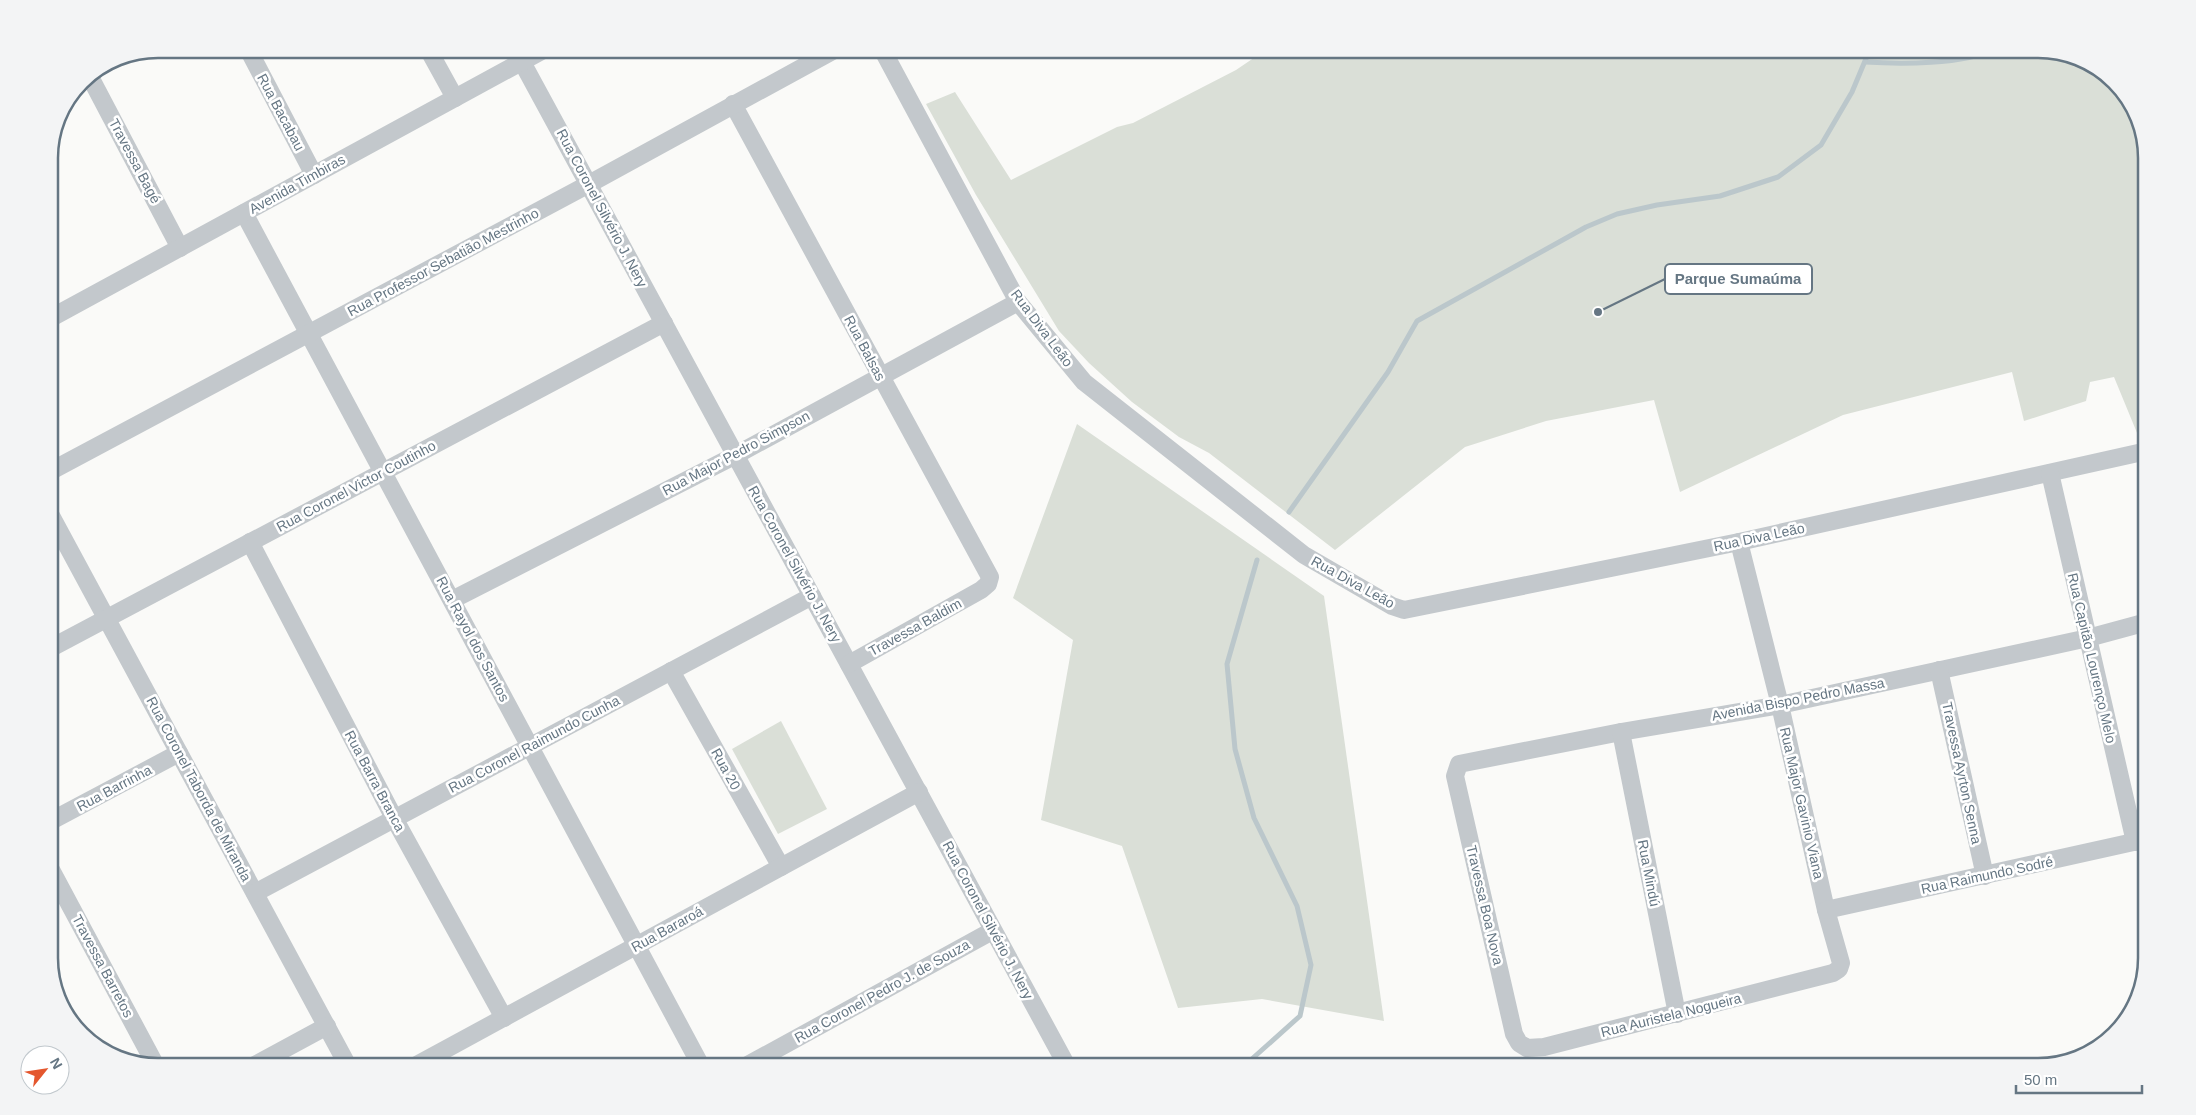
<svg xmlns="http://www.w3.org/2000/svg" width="2196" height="1115" viewBox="0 0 2196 1115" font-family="Helvetica,sans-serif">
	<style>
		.green { fill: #dadfd7 }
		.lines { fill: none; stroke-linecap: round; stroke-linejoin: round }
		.stream { stroke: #bbc7cb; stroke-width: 5 }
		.minor { stroke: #c3c8cc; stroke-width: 18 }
		.labels { text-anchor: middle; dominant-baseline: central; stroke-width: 5; stroke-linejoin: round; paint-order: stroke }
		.street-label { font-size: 14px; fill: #657683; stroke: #fff }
		.rim { fill: none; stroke: #657683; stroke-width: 2.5 }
		.leader { fill: none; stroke: #657683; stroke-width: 2 }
		.callout-dot { fill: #657683; stroke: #fff; stroke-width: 2 }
		.callout { fill: #fff; stroke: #657683; stroke-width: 2 }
		.callout-label { font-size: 15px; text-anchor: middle; font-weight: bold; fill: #657683 }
	</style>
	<rect width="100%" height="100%" fill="#fafaf8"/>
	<g class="green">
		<path d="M 1267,49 L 2038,49 L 2086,60 L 2129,97 L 2147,151 L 2147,444 L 2142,445 L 2114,377 L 2090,382 L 2086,401 L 2024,421 L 2012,372 L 1843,415 L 1680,492 L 1654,400 L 1546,421 L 1465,447 L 1335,550 L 1209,453 L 1179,437 L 1132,402 L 1089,363 L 1059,331 L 976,195 L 926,104 L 955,92 L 1011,180 L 1117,127 L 1133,123 L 1236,70 Z"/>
		<path d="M 1077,424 L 1324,596 L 1384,1021 L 1262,999 L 1178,1008 L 1122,846 L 1041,820 L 1073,640 L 1013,598 Z"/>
		<path d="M 781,721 L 827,809 L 778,834 L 732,749 Z"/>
	</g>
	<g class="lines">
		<g class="stream">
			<path d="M 1865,62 C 1898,64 1965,65 1994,49"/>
			<path d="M 1289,512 L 1388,372 L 1417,321 L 1586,227 L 1617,214 L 1657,205 L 1720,196 L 1778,177 L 1821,145 L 1852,92 L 1870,49"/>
			<path d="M 1244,1066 L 1300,1016 L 1311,965 L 1297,906 L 1254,818 L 1235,749 L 1227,664 L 1257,560"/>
		</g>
		<g class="minor">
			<path d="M 248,49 L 314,175"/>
			<path d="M 428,49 L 455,98"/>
			<path d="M 882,49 L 1018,302 L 1084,382 L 1304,555 L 1392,606 L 1404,610 L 1739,542 L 2147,451"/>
			<path d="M 522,62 L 1067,1066"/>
			<path d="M 89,75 L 180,248"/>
			<path d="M 733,104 L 990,577 L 988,584 L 981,590 L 849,664"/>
			<path d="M 244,213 L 701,1066"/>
			<path d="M 49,319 L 545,49"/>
			<path d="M 49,472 L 589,184 L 836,49"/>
			<path d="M 2050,473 L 2135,842"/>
			<path d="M 49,512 L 348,1066"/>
			<path d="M 250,542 L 394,818 L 504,1018"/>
			<path d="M 1739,542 L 1780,705 L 1826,910 L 1841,963 L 1839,969 L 1833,973 L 1544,1047 L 1527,1048 L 1519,1043 L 1514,1034 L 1455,776 L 1459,764 L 1621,732 L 1780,705 L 2088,638 L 2147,622"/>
			<path d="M 452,600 L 736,455 L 1018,302"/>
			<path d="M 49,649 L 664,323"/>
			<path d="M 1939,670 L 1985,876"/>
			<path d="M 671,671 L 781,867"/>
			<path d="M 1621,732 L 1677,1014"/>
			<path d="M 49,822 L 179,753"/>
			<path d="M 49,866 L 156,1066"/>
			<path d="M 255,893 L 812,596"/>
			<path d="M 1826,910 L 2147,839"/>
			<path d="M 253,1066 L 327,1026"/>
			<path d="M 415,1066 L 919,792"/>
			<path d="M 746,1066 L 992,931"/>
		</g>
	</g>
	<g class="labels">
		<g class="street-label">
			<text transform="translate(281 112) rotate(62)">Rua Bacabau</text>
			<text transform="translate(135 161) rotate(62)">Travessa Bagé</text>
			<text transform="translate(297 184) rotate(-29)">Avenida Timbiras</text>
			<text transform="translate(602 208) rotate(62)">Rua Coronel Silvério J. Nery</text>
			<text transform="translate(443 262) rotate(-28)">Rua Professor Sebatião Mestrinho</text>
			<text transform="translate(1042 328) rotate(53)">Rua Diva Leão</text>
			<text transform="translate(865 348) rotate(62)">Rua Balsas</text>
			<text transform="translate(736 453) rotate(-28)">Rua Major Pedro Simpson</text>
			<text transform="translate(356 486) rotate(-28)">Rua Coronel Victor Coutinho</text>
			<text transform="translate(1759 537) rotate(-12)">Rua Diva Leão</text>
			<text transform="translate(795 564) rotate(61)">Rua Coronel Silvério J. Nery</text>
			<text transform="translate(1353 582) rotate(29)">Rua Diva Leão</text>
			<text transform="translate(915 627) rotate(-29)">Travessa Baldim</text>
			<text transform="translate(473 639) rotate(62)">Rua Rayol dos Santos</text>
			<text transform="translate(2092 658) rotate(77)">Rua Capitão Lourenço Melo</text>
			<text transform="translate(1798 699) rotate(-11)">Avenida Bispo Pedro Massa</text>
			<text transform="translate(534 744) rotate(-28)">Rua Coronel Raimundo Cunha</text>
			<text transform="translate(726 769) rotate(61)">Rua 20</text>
			<text transform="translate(1962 773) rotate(78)">Travessa Ayrton Senna</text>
			<text transform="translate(375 781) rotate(62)">Rua Barra Branca</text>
			<text transform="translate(114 788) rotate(-28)">Rua Barrinha</text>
			<text transform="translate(199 789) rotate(62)">Rua Coronel Taborda de Miranda</text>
			<text transform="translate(1802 803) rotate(77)">Rua Major Gavinio Viana</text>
			<text transform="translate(1649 873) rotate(79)">Rua Mindú</text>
			<text transform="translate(1987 875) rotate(-12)">Rua Raimundo Sodré</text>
			<text transform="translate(1485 905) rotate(77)">Travessa Boa Nova</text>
			<text transform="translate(988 920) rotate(62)">Rua Coronel Silvério J. Nery</text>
			<text transform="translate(667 929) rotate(-29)">Rua Bararoá</text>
			<text transform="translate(103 966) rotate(62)">Travessa Barretos</text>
			<text transform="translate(882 991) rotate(-29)">Rua Coronel Pedro J. de Souza</text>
			<text transform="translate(1671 1015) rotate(-14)">Rua Auristela Nogueira</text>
		</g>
	</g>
	<path d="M0 0H2196V1115H0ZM158 58H2038A100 100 0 0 1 2138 158V958A100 100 0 0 1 2038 1058H158A100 100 0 0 1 58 958V158A100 100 0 0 1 158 58Z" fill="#f3f4f5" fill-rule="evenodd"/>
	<path class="rim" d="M158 58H2038A100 100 0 0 1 2138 158V958A100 100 0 0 1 2038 1058H158A100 100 0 0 1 58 958V158A100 100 0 0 1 158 58Z"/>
	<path class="leader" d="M1598 312L1665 279"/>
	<circle class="callout-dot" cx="1598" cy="312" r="5"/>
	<rect class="callout" x="1665" y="264" width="147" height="30" rx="5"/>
	<g class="callout-label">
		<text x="1738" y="284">Parque Sumaúma</text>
	</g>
	<g transform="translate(45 1070) rotate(60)"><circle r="24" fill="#ffffff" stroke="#c1c8cd"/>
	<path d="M0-4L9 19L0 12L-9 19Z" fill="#e4572e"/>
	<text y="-8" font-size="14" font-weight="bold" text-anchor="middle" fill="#657683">N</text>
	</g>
	<path d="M2016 1085v8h126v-8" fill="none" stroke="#657683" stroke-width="2.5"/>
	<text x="2024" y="1085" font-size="15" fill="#657683" stroke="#ffffff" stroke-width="4" paint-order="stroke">50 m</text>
</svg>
